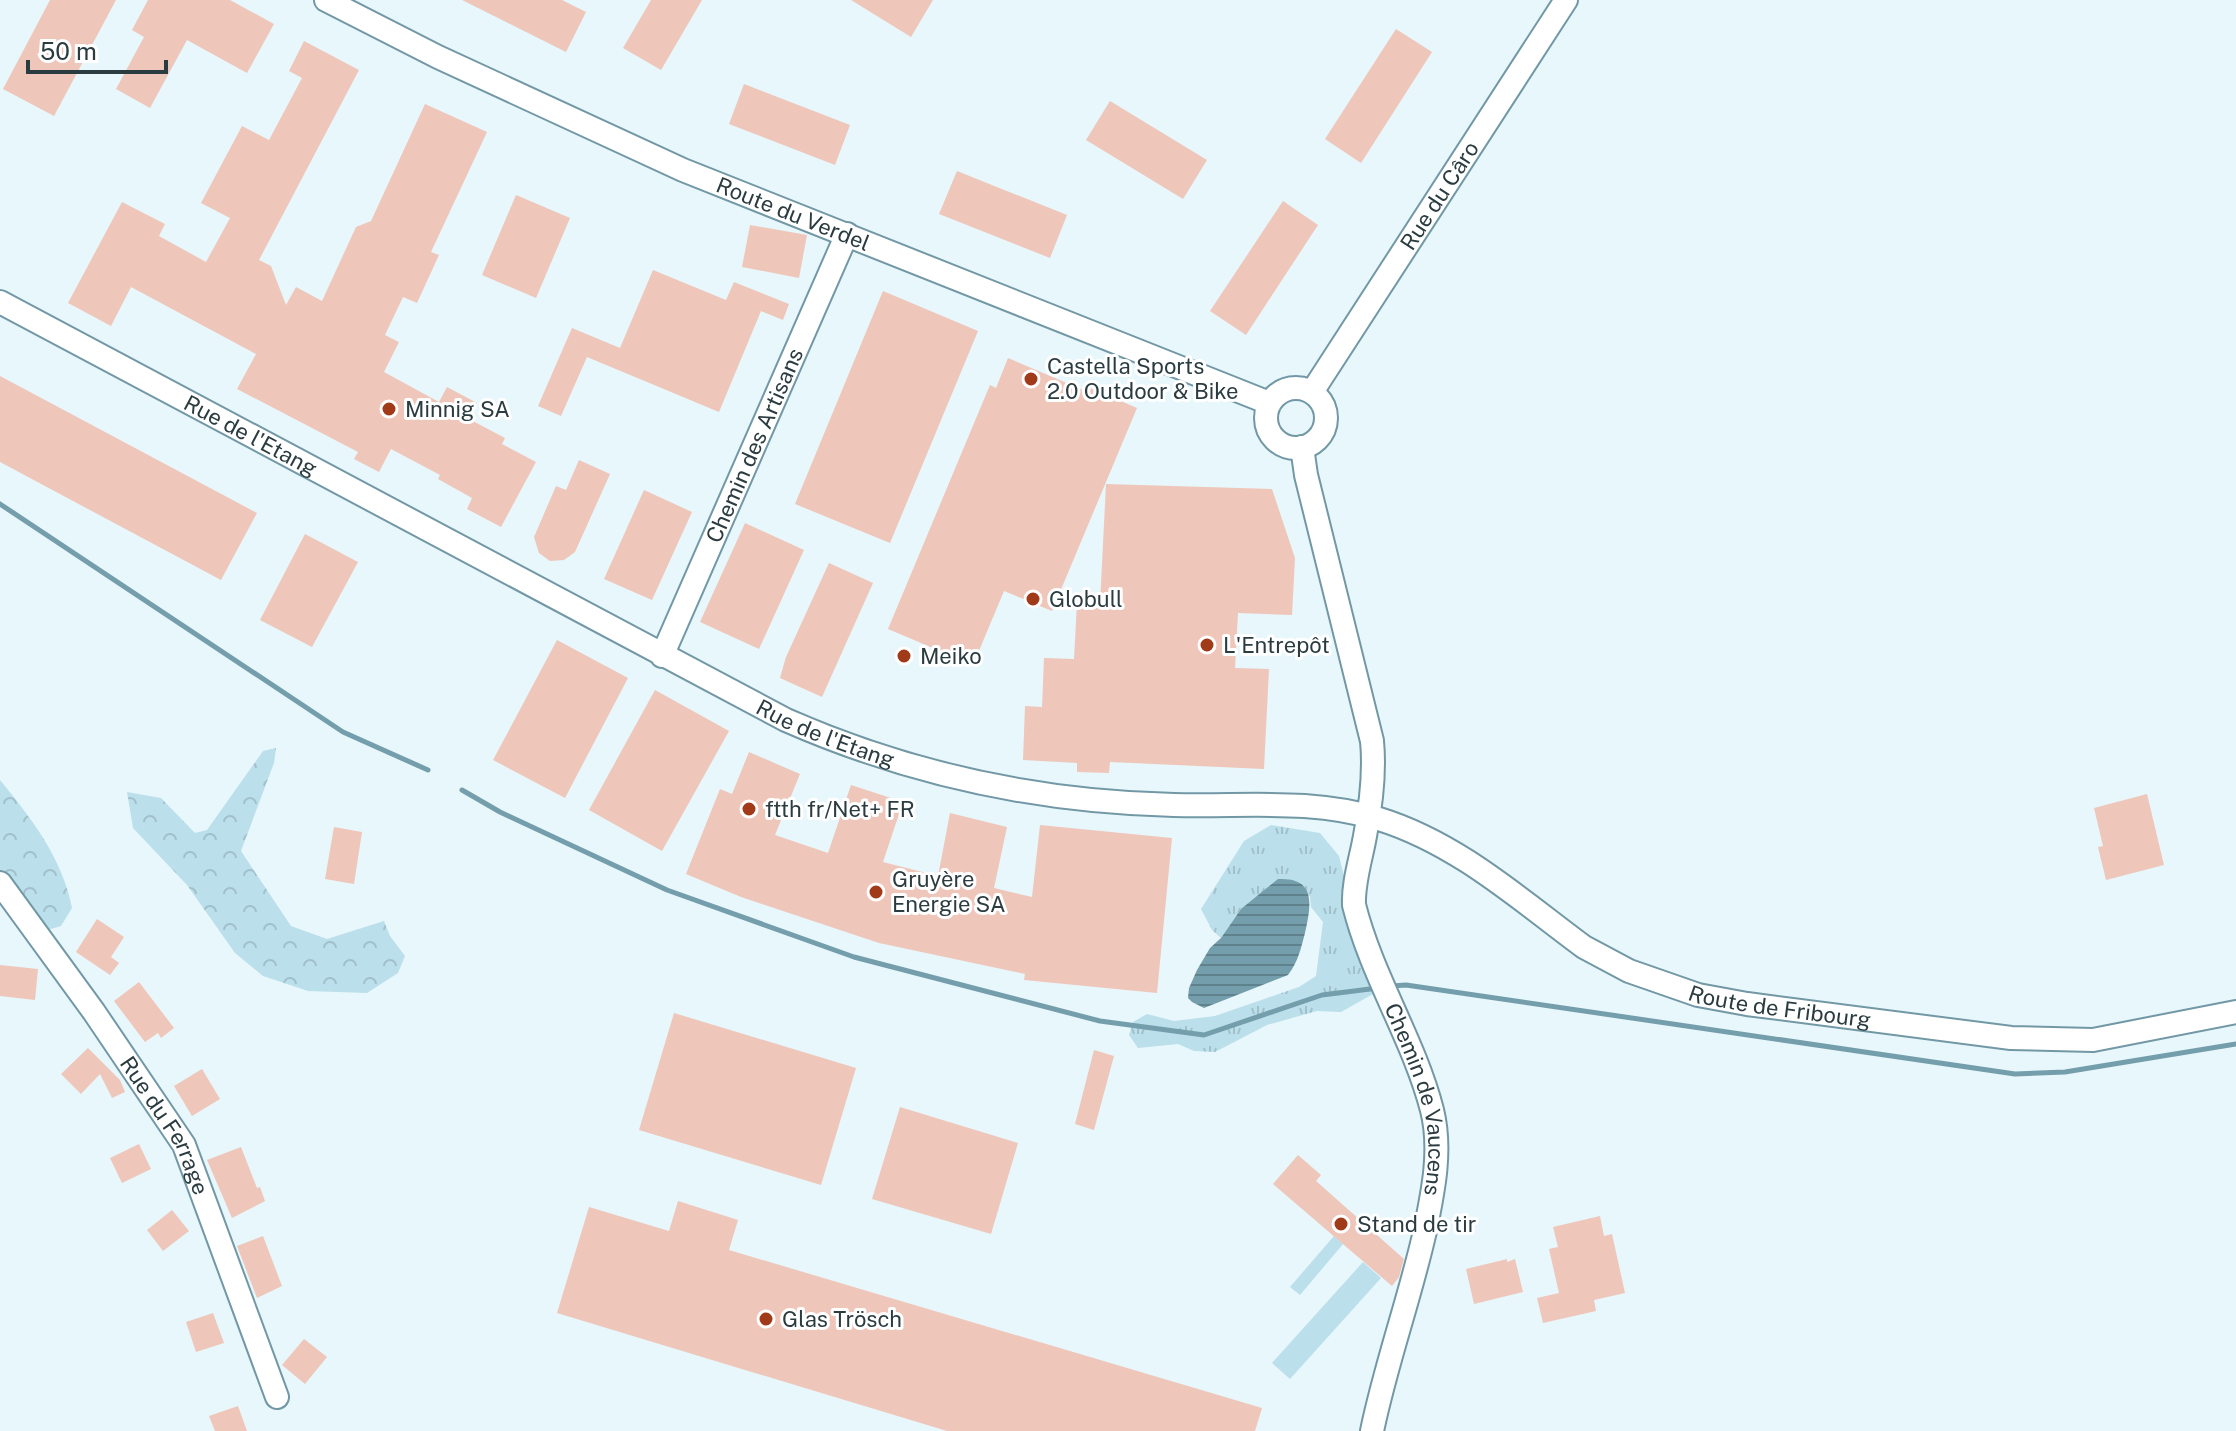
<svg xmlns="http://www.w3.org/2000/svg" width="2236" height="1431" viewBox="0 0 2236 1431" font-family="'Public Sans',sans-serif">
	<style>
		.grass { fill: url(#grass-tufts) }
		.forest { fill: url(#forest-crowns) }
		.pitch { fill: #bbdfeb }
		.water { fill: url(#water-rules) }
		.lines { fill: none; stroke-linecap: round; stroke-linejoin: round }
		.stream { stroke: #749eab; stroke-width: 5 }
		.building { fill: #efc6ba }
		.minor-casing { stroke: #7298a5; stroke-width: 26 }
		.minor { stroke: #fff; stroke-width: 22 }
		.poi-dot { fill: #a13a18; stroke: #fff; stroke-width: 3 }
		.labels { text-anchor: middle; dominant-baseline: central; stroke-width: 6; stroke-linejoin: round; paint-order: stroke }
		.street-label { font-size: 22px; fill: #2b3c41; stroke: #fff }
		.poi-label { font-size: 22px; fill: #2b3c41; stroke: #fff; text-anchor: start }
	</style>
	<defs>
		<pattern id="grass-tufts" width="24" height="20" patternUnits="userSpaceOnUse" patternTransform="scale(2)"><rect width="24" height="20" fill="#bbdfeb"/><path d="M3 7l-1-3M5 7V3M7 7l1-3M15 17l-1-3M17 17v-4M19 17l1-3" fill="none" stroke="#a1c0cb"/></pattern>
		<pattern id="forest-crowns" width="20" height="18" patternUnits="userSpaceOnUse" patternTransform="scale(2)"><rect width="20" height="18" fill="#bbdfeb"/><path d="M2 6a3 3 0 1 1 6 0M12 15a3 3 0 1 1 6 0" fill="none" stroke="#a1c0cb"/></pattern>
		<pattern id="water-rules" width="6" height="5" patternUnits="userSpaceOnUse" patternTransform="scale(2)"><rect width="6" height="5" fill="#749eab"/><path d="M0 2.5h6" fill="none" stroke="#5f828d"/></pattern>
	</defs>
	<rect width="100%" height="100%" fill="#e7f7fc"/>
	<path class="grass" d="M 1271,825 L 1320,833 L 1339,856 L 1373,994 L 1341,1012 L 1317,1011 L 1267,1025 L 1215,1052 L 1194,1051 L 1178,1044 L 1138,1048 L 1129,1035 L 1133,1022 L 1147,1014 L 1174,1021 L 1215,1016 L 1299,987 L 1316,976 L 1323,922 L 1311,907 L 1310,896 L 1241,909 L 1221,938 L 1212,930 L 1201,909 L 1244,841 Z"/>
	<g class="forest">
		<path d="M 276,748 L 274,763 L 241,851 L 291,926 L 327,939 L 384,921 L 390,936 L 405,956 L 398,973 L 367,993 L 308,991 L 263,976 L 235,953 L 187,885 L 133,828 L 127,792 L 161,798 L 195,833 L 207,830 L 263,751 Z"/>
		<path d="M 0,780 C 32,819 62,858 72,908 L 61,926 L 44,931 L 0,883 Z"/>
	</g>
	<g class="pitch">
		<path d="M 1334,1236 L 1343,1244 L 1300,1295 L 1290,1287 Z"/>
		<path d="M 1363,1262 L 1381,1278 L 1290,1379 L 1272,1363 Z"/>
	</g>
	<path class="water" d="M 1278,879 C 1317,877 1311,906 1305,933 C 1301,948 1298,962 1288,975 L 1204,1008 L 1192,1002 L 1188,998 L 1189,988 L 1197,970 L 1210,948 L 1221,938 L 1241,909 Z"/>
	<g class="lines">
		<g class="stream">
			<path d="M 0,504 L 343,732 L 428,770"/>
			<path d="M 462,790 L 500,812 L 667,890 L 854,957 L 1100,1021 L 1204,1035 L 1322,995 L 1378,988"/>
			<path d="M 1392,986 L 1406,985 L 2015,1074 L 2065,1072 L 2236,1044"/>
		</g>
	</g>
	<g class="building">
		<path d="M 50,0 L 116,0 L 54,116 L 3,89 Z"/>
		<path d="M 148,0 L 230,0 L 274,24 L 247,73 L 187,40 L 150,108 L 116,89 L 144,37 L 132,30 Z"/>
		<path d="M 462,0 L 562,0 L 586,12 L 566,52 Z"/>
		<path d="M 651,0 L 702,0 L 661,70 L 623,48 Z"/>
		<path d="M 851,0 L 933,0 L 911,37 Z"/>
		<path d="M 1396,29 L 1432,52 L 1361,163 L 1325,139 Z"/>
		<path d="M 304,41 L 359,70 L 259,260 L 271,266 L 286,305 L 296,287 L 322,301 L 356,227 L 371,221 L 425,104 L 487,132 L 431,252 L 439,255 L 417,303 L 403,297 L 385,335 L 399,342 L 384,372 L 439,402 L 447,387 L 477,403 L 469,419 L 505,438 L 502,444 L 536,462 L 501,527 L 467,509 L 472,498 L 438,479 L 440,475 L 391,449 L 379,472 L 354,459 L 358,452 L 237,389 L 256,354 L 131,287 L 111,326 L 68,303 L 122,202 L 165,224 L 159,236 L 206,262 L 230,218 L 201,203 L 242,126 L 269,140 L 302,78 L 289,71 Z"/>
		<path d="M 744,84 L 850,125 L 835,165 L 729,124 Z"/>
		<path d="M 1110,101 L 1207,160 L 1183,199 L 1086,140 Z"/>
		<path d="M 957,171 L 1067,215 L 1050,258 L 939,214 Z"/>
		<path d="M 516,195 L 570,218 L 536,298 L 482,275 Z"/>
		<path d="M 1283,201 L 1318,225 L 1246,335 L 1210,311 Z"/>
		<path d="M 750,225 L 807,235 L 799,278 L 742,267 Z"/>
		<path d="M 653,270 L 726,300 L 734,282 L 789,304 L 783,320 L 761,311 L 719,412 L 587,357 L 561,416 L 538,406 L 572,328 L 620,348 Z"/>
		<path d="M 883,291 L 978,331 L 890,543 L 795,504 Z"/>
		<path d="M 1008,358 L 1088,392 L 1090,388 L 1137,408 L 1052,611 L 1004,591 L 973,665 L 888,629 L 990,385 L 996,388 Z"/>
		<path d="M 0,376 L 257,513 L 221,580 L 0,462 Z"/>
		<path d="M 579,460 L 610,474 L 575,552 L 564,560 L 550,561 L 539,553 L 534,537 L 556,486 L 566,490 Z"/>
		<path d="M 1106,484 L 1272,489 L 1295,558 L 1292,615 L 1238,613 L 1235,668 L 1269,669 L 1264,769 L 1110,762 L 1109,773 L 1077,772 L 1077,763 L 1023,760 L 1025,706 L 1042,707 L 1044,658 L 1074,659 L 1077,603 L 1100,604 Z"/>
		<path d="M 644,490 L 692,512 L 652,600 L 604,579 Z"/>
		<path d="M 745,523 L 804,550 L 759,649 L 700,622 Z"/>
		<path d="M 305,534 L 358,562 L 312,647 L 260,620 Z"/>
		<path d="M 829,563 L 873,583 L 822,697 L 780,678 L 786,657 Z"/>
		<path d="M 557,640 L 628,678 L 565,798 L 493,760 Z"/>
		<path d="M 655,690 L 729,731 L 662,851 L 589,810 Z"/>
		<path d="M 749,752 L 800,774 L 775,835 L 828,853 L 851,785 L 903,802 L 883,862 L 938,876 L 950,813 L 1007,827 L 994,888 L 1032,897 L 1040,825 L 1172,838 L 1157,993 L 1024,980 L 1025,974 L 879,943 L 741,897 L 686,874 L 720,789 L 732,794 Z"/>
		<path d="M 2147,794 L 2164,865 L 2106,880 L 2098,847 L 2103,846 L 2094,808 Z"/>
		<path d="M 334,827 L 362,832 L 354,884 L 325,879 Z"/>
		<path d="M 97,919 L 124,937 L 111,957 L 119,963 L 110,975 L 76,952 Z"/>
		<path d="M 0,965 L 38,969 L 35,1000 L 0,996 Z"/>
		<path d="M 139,982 L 174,1028 L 161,1038 L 158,1033 L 145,1042 L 114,1001 Z"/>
		<path d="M 674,1013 L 856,1068 L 821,1185 L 639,1130 Z"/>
		<path d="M 88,1048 L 120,1080 L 125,1092 L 112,1098 L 100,1074 L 81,1094 L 61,1074 Z"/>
		<path d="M 1094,1050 L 1114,1056 L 1094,1130 L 1075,1124 Z"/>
		<path d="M 202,1069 L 220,1099 L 192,1116 L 174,1086 Z"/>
		<path d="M 900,1107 L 1018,1143 L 991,1234 L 872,1199 Z"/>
		<path d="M 139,1144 L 151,1169 L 122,1183 L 110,1158 Z"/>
		<path d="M 241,1147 L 257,1188 L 260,1187 L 265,1201 L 232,1218 L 207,1160 Z"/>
		<path d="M 1298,1155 L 1321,1175 L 1316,1181 L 1404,1259 L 1399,1277 L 1392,1286 L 1273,1184 Z"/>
		<path d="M 678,1201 L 738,1220 L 729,1250 L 1262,1408 L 1255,1431 L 947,1431 L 557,1313 L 589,1207 L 669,1231 Z"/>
		<path d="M 172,1210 L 189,1231 L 163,1251 L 147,1230 Z"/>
		<path d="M 1600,1216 L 1604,1236 L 1612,1234 L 1625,1293 L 1594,1300 L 1596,1311 L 1543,1323 L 1537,1298 L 1559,1293 L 1549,1249 L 1558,1247 L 1553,1227 Z"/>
		<path d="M 263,1236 L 282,1286 L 257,1298 L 237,1246 Z"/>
		<path d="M 1507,1259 L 1507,1262 L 1515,1259 L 1523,1292 L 1474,1304 L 1466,1269 Z"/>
		<path d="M 213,1313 L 224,1343 L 196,1352 L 186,1322 Z"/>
		<path d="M 304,1339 L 327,1357 L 305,1384 L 282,1365 Z"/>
		<path d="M 238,1406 L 247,1431 L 215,1431 L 209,1416 Z"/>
	</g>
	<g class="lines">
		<g class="minor-casing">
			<g id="minor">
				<path id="s1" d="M 326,0 L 438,57 L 683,170 L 1269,403"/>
				<path id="s2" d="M 0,302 L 786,720 C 909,774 1040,802 1174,805 C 1244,807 1311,798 1379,819 C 1457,843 1519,899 1584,947 L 1629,971 L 1698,995 L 1747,1004 L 2011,1038 L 2093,1040 L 2236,1012"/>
				<circle cx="1296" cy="418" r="30"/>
				<path id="s3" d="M 1312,392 L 1566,0"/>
				<path id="s4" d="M 1302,447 L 1306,475 L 1372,741 C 1375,772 1371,805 1365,836 C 1361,859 1353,882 1354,905 C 1372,977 1414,1040 1432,1110 C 1442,1150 1433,1192 1425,1231 C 1410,1298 1386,1363 1372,1431"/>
				<path id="s5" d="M 662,656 L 847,234"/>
				<path id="s6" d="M 0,883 L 94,1012 L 184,1145 L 277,1397"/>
			</g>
		</g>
		<use href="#minor" class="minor"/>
	</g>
	<g class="poi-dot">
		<circle cx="1031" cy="379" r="8"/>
		<circle cx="389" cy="409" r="8"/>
		<circle cx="1033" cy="599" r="8"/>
		<circle cx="1207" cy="645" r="8"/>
		<circle cx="904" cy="656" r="8"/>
		<circle cx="749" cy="809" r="8"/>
		<circle cx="876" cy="892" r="8"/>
		<circle cx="1341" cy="1224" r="8"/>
		<circle cx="766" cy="1319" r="8"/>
	</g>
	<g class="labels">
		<g class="street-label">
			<text stroke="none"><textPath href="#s3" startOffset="234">Rue du Câro</textPath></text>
			<text stroke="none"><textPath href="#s1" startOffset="514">Route du Verdel</textPath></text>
			<text stroke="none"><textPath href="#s2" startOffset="284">Rue de l'Etang</textPath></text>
			<text stroke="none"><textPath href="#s5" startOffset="230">Chemin des Artisans</textPath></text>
			<text stroke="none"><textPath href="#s2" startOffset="932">Rue de l'Etang</textPath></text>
			<text stroke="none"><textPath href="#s2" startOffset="1946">Route de Fribourg</textPath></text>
			<text stroke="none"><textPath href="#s4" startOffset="674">Chemin de Vaucens</textPath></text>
			<text stroke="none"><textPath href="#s6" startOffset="294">Rue du Ferrage</textPath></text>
		</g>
		<g class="poi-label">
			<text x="1047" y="366">Castella Sports<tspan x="1047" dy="25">2.0 Outdoor &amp; Bike</tspan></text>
			<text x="405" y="409">Minnig SA</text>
			<text x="1049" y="599">Globull</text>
			<text x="1223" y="645">L'Entrepôt</text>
			<text x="920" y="656">Meiko</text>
			<text x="765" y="809">ftth fr/Net+ FR</text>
			<text x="892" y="879">Gruyère<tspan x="892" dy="25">Energie SA</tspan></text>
			<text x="1357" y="1224">Stand de tir</text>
			<text x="782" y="1319">Glas Trösch</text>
		</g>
	</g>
	<path d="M28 60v12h138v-12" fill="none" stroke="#2b3c41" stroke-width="4"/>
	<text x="40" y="60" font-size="24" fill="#2b3c41" stroke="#ffffff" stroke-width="6" paint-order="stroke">50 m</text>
</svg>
